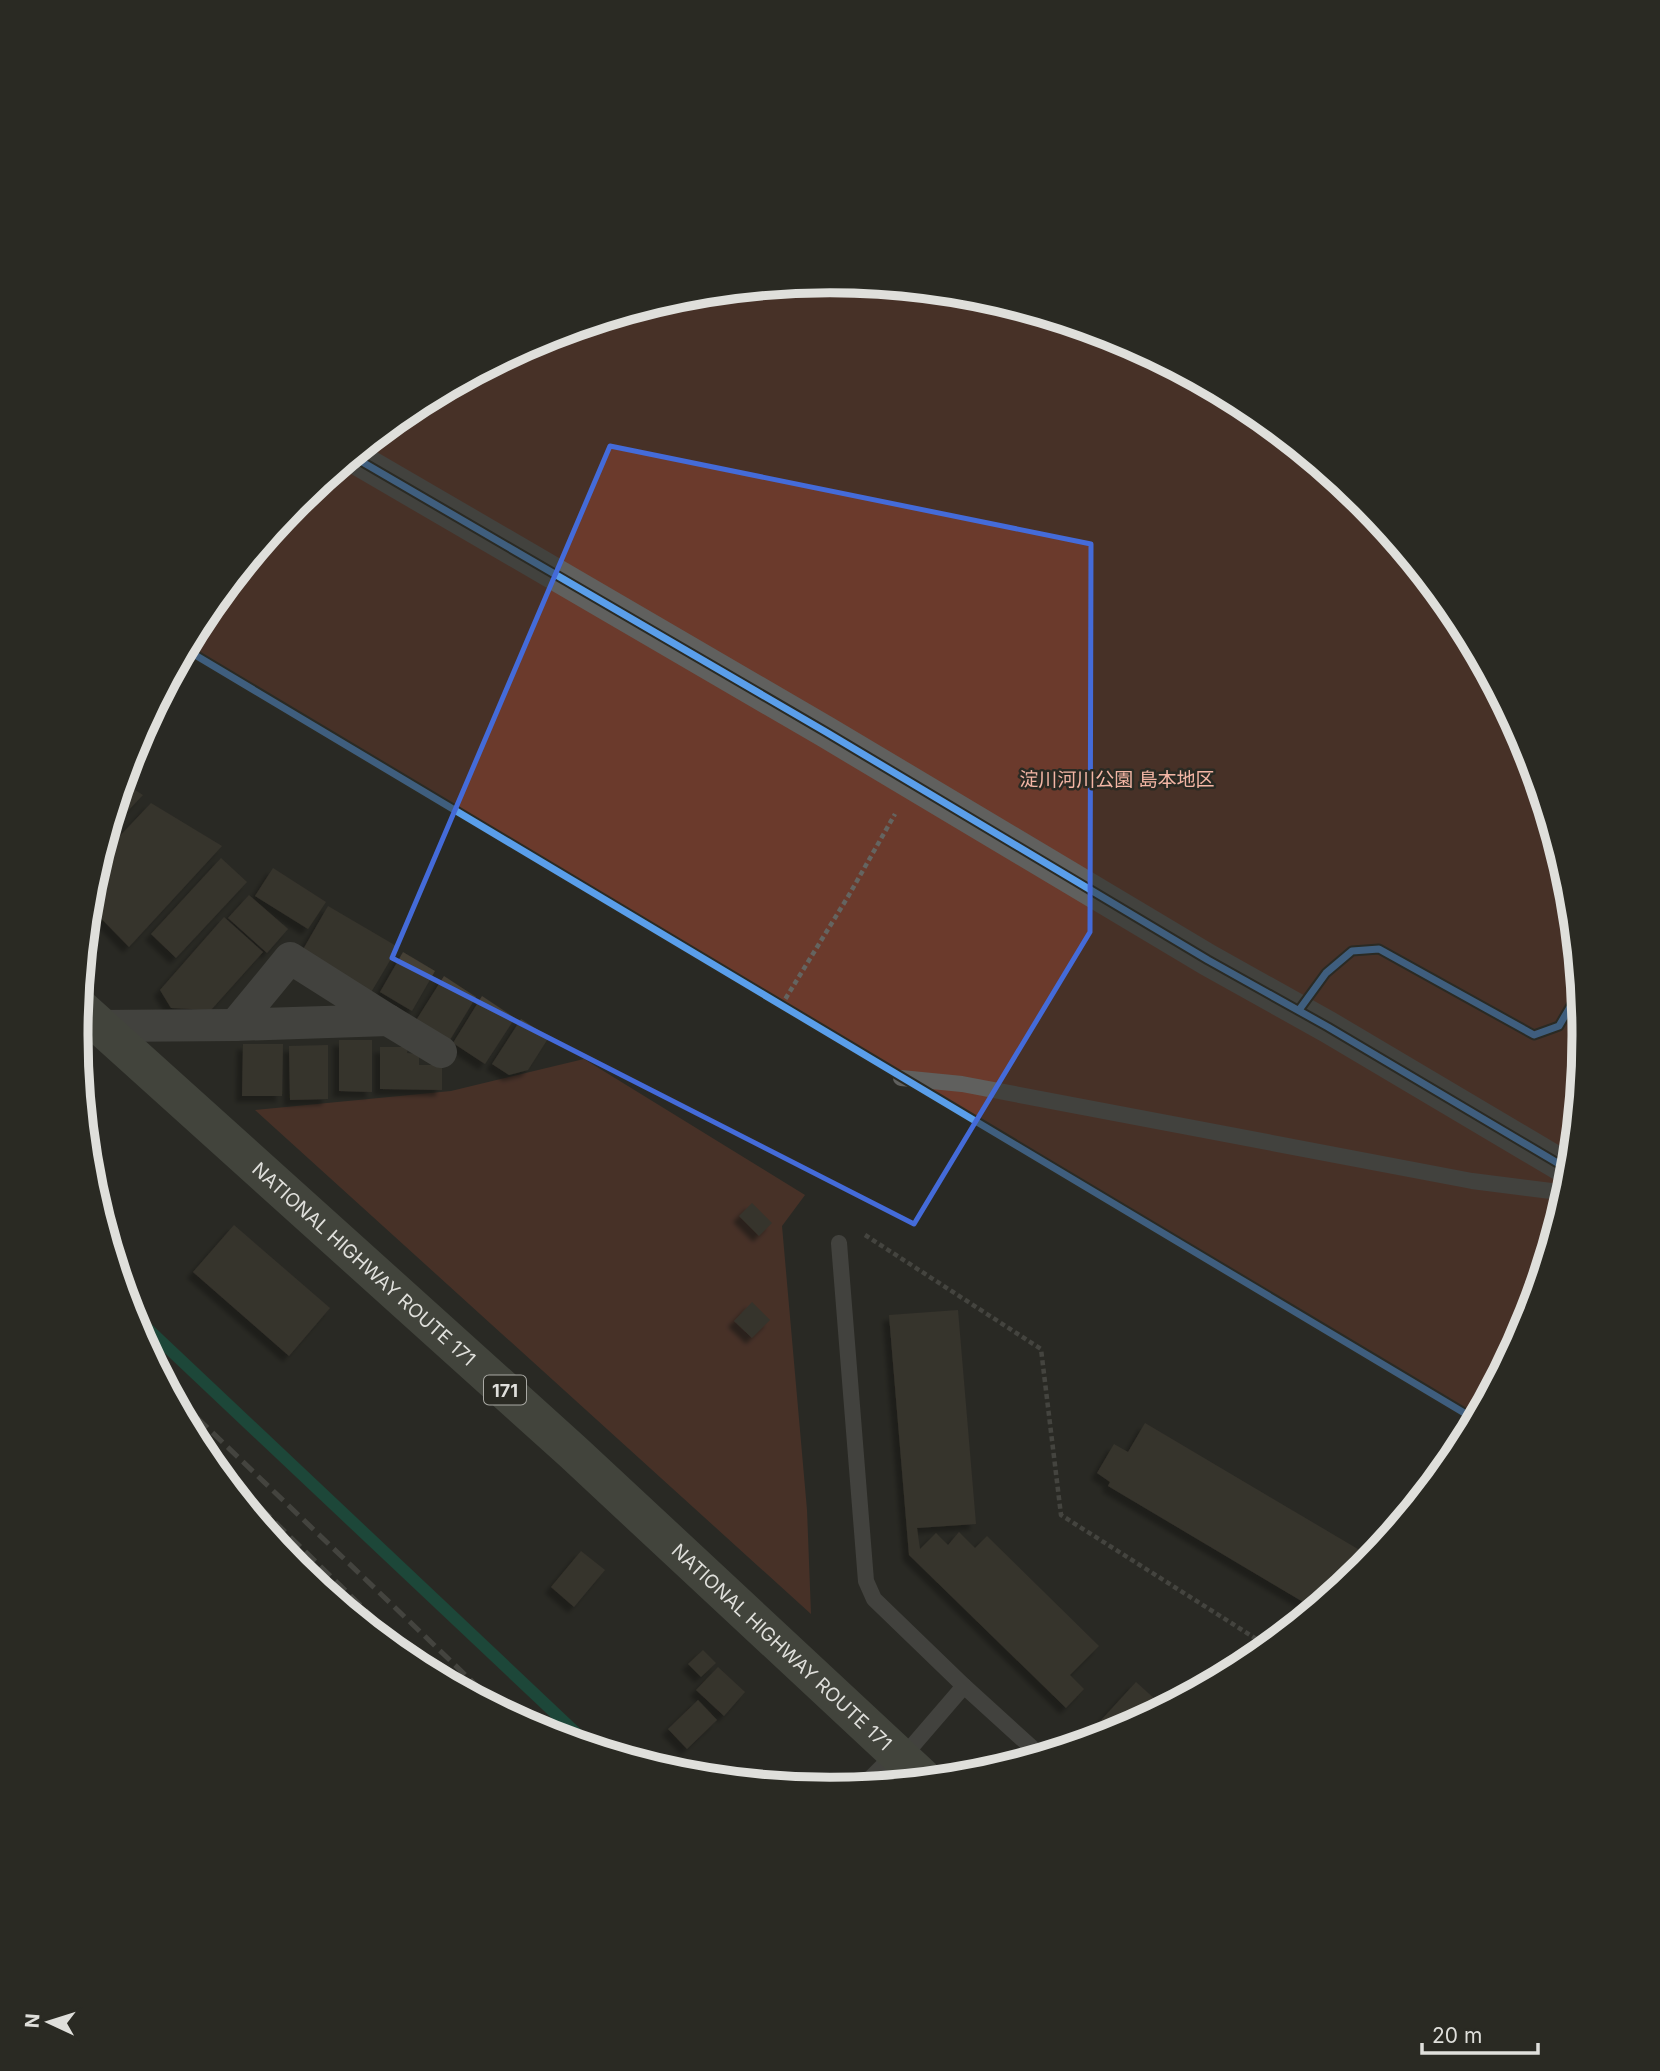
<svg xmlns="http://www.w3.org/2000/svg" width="1660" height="2071" viewBox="0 0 1660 2071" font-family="Inter,'Noto Sans JP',sans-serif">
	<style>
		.green { fill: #6b3a2c }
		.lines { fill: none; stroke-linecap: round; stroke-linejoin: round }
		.stream { stroke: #0e6a52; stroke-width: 12 }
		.building { fill: #453f35; filter: url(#shadow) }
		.path { stroke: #646460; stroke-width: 4.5; stroke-dasharray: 5 3.5; stroke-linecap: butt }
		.lane { stroke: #60605e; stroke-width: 16 }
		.street { stroke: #60605e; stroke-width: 32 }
		.highway { stroke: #5f645a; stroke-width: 38 }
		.rail { stroke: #646460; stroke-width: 5; stroke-dasharray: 14 7; stroke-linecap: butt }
		.cycleway-casing { stroke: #2a2a23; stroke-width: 11 }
		.cycleway { stroke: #5a9eea; stroke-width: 7 }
		.marked { fill: none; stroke: #446bd9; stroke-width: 5; stroke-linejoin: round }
		.labels { text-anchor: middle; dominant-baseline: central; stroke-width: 5; stroke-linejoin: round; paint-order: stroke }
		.shield { fill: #2a2a23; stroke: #a9a9a4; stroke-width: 2 }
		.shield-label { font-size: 18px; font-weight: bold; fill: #dfdfdb }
		.park-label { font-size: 19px; fill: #f3b6a5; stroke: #2a2a23 }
		.street-label { font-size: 19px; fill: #dfdfdb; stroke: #2a2a23 }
		.rim { fill: none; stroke: #dfdfdb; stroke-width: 9 }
	</style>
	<defs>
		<filter id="shadow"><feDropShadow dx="-6" dy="6" stdDeviation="2" flood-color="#0009"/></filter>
	</defs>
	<rect width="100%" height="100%" fill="#292924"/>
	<g class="green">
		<path d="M 830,281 L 978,295 L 1119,338 L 1250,408 L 1364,502 L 1458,617 L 1527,747 L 1570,889 L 1585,1036 L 1570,1183 L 1527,1325 L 1476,1420 L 185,649 L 203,616 L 297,502 L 411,408 L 542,338 L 683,295 Z"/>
		<path d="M 584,1059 L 805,1195 L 782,1226 L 807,1510 L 811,1614 L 255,1110 L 451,1091 Z"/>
	</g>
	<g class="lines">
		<path class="stream" d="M 123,1294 L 135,1304 L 130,1312 L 592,1748"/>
	</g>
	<g class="building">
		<path d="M 122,782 L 143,795 L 106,834 L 115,805 Z"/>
		<path d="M 151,803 L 222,846 L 129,947 L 88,905 L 90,888 L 99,858 Z"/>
		<path d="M 221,858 L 247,882 L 176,958 L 151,934 Z"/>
		<path d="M 273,868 L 326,902 L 308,929 L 255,896 Z"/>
		<path d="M 249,895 L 288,929 L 267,953 L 228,918 Z"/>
		<path d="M 328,906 L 398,947 L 370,994 L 301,953 Z"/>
		<path d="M 224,917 L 263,952 L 211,1010 L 171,1008 L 160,990 Z"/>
		<path d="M 403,952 L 435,971 L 412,1011 L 380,992 Z"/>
		<path d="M 444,976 L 476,997 L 448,1043 L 415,1022 Z"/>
		<path d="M 482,996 L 515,1018 L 485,1064 L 453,1043 Z"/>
		<path d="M 521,1019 L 549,1037 L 528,1070 L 509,1075 L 492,1064 Z"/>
		<path d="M 339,1040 L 372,1040 L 372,1092 L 339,1091 Z"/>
		<path d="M 243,1044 L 283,1044 L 282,1096 L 242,1096 Z"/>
		<path d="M 328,1045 L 328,1099 L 290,1100 L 289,1046 Z"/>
		<path d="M 380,1047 L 408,1047 L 407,1053 L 419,1054 L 419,1065 L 442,1065 L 442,1090 L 380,1089 Z"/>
		<path d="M 752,1203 L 772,1223 L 759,1236 L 739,1216 Z"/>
		<path d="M 234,1225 L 330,1308 L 289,1356 L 193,1272 Z"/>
		<path d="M 752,1302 L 770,1320 L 752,1338 L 734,1321 Z"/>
		<path d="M 958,1310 L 976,1524 L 917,1528 L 920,1549 L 936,1533 L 948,1545 L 959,1532 L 975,1548 L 987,1536 L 1099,1646 L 1070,1675 L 1084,1689 L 1066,1708 L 909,1555 L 889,1315 Z"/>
		<path d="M 1145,1423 L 1373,1558 L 1363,1569 L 1315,1609 L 1108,1486 L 1110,1482 L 1097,1473 L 1114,1444 L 1128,1452 Z"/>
		<path d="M 581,1551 L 605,1570 L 574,1607 L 551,1587 Z"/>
		<path d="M 703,1650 L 716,1663 L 701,1677 L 688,1664 Z"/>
		<path d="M 718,1667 L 745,1692 L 724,1716 L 696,1690 Z"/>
		<path d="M 1136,1682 L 1165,1708 L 1118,1733 L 1101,1738 L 1092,1730 Z"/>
		<path d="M 698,1700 L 717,1720 L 687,1749 L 668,1729 Z"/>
	</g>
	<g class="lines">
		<g class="path">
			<path d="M 781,1006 L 849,895 L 895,814"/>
			<path d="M 865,1235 L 1041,1349 L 1061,1515 L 1269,1647"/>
		</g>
		<g class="lane">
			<path d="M 901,1078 L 962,1084 L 1472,1181 L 1567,1193"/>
			<path d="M 839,1243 L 866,1581 L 874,1599 L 964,1686 L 902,1758"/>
			<path d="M 964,1686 L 1041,1756"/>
		</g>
		<g class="street">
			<path d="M 352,456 L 826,732 L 1208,960 L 1328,1027 L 1571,1171"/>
			<path d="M 290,958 L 388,1020 L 235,1025 Z"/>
			<path d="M 388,1020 L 441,1052"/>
			<path d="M 100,1026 L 235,1025"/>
			<path d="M 874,1786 L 901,1759"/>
		</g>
		<path class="highway" id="s1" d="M 78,1006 L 573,1452 L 926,1781"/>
		<g class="rail">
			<path d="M 167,1389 L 506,1714"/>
			<path d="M 200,1449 L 432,1675"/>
		</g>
		<g class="cycleway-casing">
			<g id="cycleway">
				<path d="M 352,456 L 826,732 L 1208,960 L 1328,1027 L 1571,1171"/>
				<path d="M 185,649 L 1476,1420"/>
				<path d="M 1299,1010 L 1326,973 L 1352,951 L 1379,949 L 1534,1035 L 1559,1026 L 1580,990"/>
			</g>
		</g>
		<use href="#cycleway" class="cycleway"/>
	</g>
	<path d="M0 0H1660V2071H0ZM 610,446 L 1091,544 L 1090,932 L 914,1224 L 392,958 Z" fill="#292924" fill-opacity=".55" fill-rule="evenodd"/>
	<path class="marked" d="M 610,446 L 1091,544 L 1090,932 L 914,1224 L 392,958 Z"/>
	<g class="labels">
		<rect class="shield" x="484" y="1375.5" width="42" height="29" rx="5"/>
		<g class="shield-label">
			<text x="505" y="1390">171</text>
		</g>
		<g class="park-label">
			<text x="1117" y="779">淀川河川公園 島本地区</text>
		</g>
		<g class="street-label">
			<text stroke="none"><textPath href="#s1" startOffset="385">NATIONAL HIGHWAY ROUTE 171</textPath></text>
			<text stroke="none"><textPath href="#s1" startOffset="952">NATIONAL HIGHWAY ROUTE 171</textPath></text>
		</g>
	</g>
	<path d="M0 0H1660V2071H0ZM88 1035a742 742 0 1 1 1484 0a742 742 0 1 1-1484 0Z" fill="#2a2a23" fill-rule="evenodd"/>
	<path class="rim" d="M88 1035a742 742 0 1 1 1484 0a742 742 0 1 1-1484 0Z"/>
	<g transform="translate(49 2022) rotate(274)" stroke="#2a2a23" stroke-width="5" paint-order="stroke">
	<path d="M0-5L12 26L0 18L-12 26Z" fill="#dfdfdb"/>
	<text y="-10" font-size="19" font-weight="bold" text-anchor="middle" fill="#dfdfdb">N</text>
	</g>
	<path d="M1422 2043v10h116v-10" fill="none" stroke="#dfdfdb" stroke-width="3.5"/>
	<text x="1432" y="2043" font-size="21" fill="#dfdfdb" stroke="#2a2a23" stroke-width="5" paint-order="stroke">20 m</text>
</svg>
